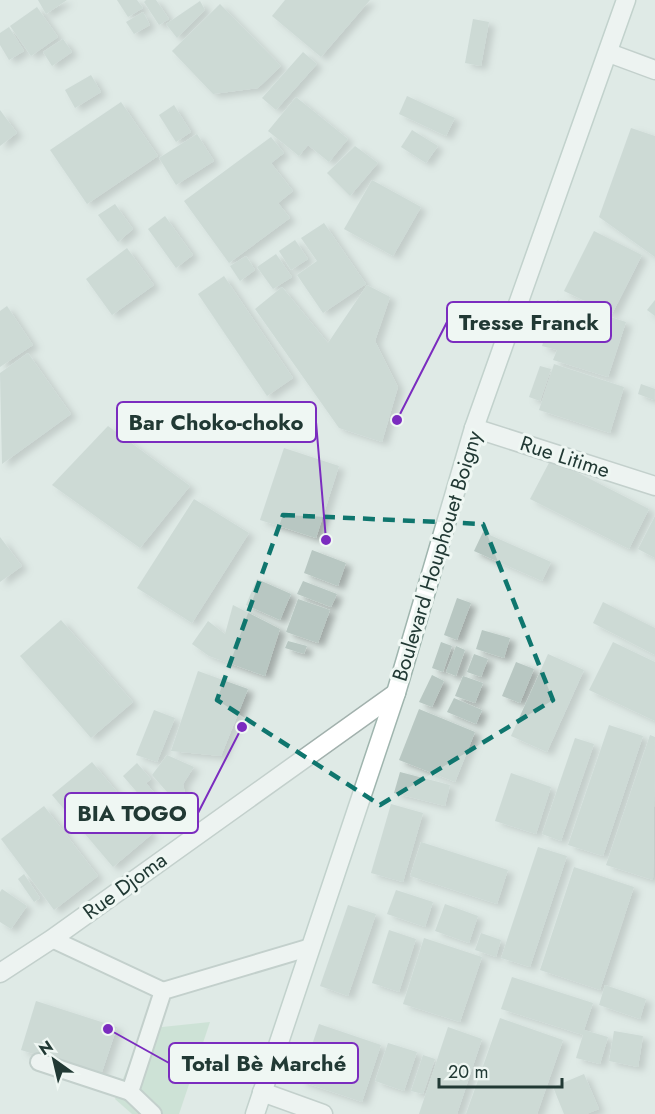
<svg xmlns="http://www.w3.org/2000/svg" width="655" height="1114" viewBox="0 0 655 1114" font-family="Jost,sans-serif">
	<style>
		.green { fill: #b9dac3 }
		.building { fill: #b8c7c2; filter: url(#shadow) }
		.lines { fill: none; stroke-linecap: round; stroke-linejoin: round }
		.lane-casing { stroke: #a2b1ad; stroke-width: 20 }
		.street-casing { stroke: #a2b1ad; stroke-width: 21 }
		.secondary-casing { stroke: #9fb5ae; stroke-width: 21 }
		.lane { stroke: #fff; stroke-width: 16 }
		.street { stroke: #fff; stroke-width: 18 }
		.secondary { stroke: #fff; stroke-width: 18 }
		.marked { fill: none; stroke: #0f766e; stroke-width: 4.5; stroke-dasharray: 12 8; stroke-linejoin: round }
		.labels { text-anchor: middle; dominant-baseline: central; stroke-width: 6; stroke-linejoin: round; paint-order: stroke }
		.street-label { font-size: 21px; fill: #213934; stroke: #eff7f3 }
		.leader { fill: none; stroke: #7b2cbf; stroke-width: 2 }
		.callout-dot { fill: #7b2cbf; stroke: #eff7f3; stroke-width: 2 }
		.callout { fill: #eff7f3; stroke: #7b2cbf; stroke-width: 2 }
		.callout-label { font-size: 22px; text-anchor: middle; font-weight: bold; fill: #213934 }
	</style>
	<defs>
		<filter id="shadow"><feDropShadow dx="6" dy="4" stdDeviation="3" flood-color="#0004"/></filter>
	</defs>
	<rect width="100%" height="100%" fill="#dfeae6"/>
	<path class="green" d="M 210,1022 L 179,1114 L 132,1114 L 115,1099 L 143,1029 Z"/>
	<g class="building">
		<path d="M 38,0 L 67,0 L 46,14 Z"/>
		<path d="M 117,0 L 137,0 L 143,8 L 128,17 Z"/>
		<path d="M 146,0 L 156,0 L 169,19 L 159,25 L 144,2 Z"/>
		<path d="M 285,0 L 370,0 L 321,57 L 272,16 Z"/>
		<path d="M 200,1 L 205,10 L 177,38 L 166,24 Z"/>
		<path d="M 220,4 L 281,66 L 258,88 L 213,94 L 172,51 Z"/>
		<path d="M 37,7 L 58,37 L 31,56 L 10,26 Z"/>
		<path d="M 143,12 L 150,25 L 134,34 L 126,22 Z"/>
		<path d="M 473,19 L 489,22 L 481,66 L 465,63 Z"/>
		<path d="M 9,27 L 24,51 L 9,60 L 0,45 L 0,33 Z"/>
		<path d="M 63,39 L 72,52 L 52,66 L 43,52 Z"/>
		<path d="M 303,52 L 317,64 L 276,110 L 262,98 Z"/>
		<path d="M 91,75 L 101,92 L 75,108 L 65,90 Z"/>
		<path d="M 407,96 L 455,118 L 446,136 L 399,114 Z"/>
		<path d="M 296,97 L 348,139 L 329,162 L 308,145 L 299,156 L 268,131 Z"/>
		<path d="M 121,102 L 158,156 L 87,204 L 50,150 Z"/>
		<path d="M 174,105 L 191,132 L 176,142 L 159,115 Z"/>
		<path d="M 0,110 L 17,133 L 0,146 Z"/>
		<path d="M 631,128 L 655,136 L 655,257 L 599,217 Z"/>
		<path d="M 412,130 L 438,146 L 426,163 L 401,147 Z"/>
		<path d="M 197,134 L 214,161 L 176,185 L 159,158 Z"/>
		<path d="M 271,137 L 284,153 L 271,163 L 293,191 L 278,203 L 290,218 L 229,263 L 184,201 Z"/>
		<path d="M 355,146 L 378,163 L 350,196 L 327,173 Z"/>
		<path d="M 372,180 L 421,207 L 393,256 L 344,229 Z"/>
		<path d="M 115,204 L 133,229 L 118,242 L 98,215 Z"/>
		<path d="M 165,216 L 193,255 L 176,268 L 148,229 Z"/>
		<path d="M 324,223 L 366,284 L 323,313 L 297,275 L 317,261 L 301,238 Z"/>
		<path d="M 594,231 L 642,255 L 612,314 L 564,291 Z"/>
		<path d="M 295,240 L 308,259 L 291,270 L 279,251 Z"/>
		<path d="M 127,248 L 154,285 L 112,315 L 86,279 Z"/>
		<path d="M 276,254 L 292,277 L 273,289 L 257,267 Z"/>
		<path d="M 246,256 L 255,270 L 240,281 L 230,266 Z"/>
		<path d="M 224,276 L 293,378 L 267,396 L 198,294 Z"/>
		<path d="M 367,285 L 390,297 L 375,341 L 398,387 L 382,442 L 339,428 L 255,309 L 282,287 L 328,343 Z"/>
		<path d="M 557,300 L 626,322 L 608,377 L 553,360 L 557,350 L 542,346 Z"/>
		<path d="M 655,300 L 655,316 L 647,310 Z"/>
		<path d="M 7,306 L 33,345 L 0,367 L 0,311 Z"/>
		<path d="M 28,353 L 71,414 L 2,464 L 0,373 Z"/>
		<path d="M 554,364 L 624,387 L 610,433 L 539,410 Z"/>
		<path d="M 540,366 L 551,369 L 540,401 L 529,397 Z"/>
		<path d="M 641,384 L 655,389 L 654,400 L 638,394 Z"/>
		<path d="M 108,426 L 190,486 L 140,548 L 52,485 Z"/>
		<path d="M 284,448 L 339,466 L 316,538 L 260,520 Z"/>
		<path d="M 551,459 L 649,509 L 629,549 L 530,499 Z"/>
		<path d="M 194,499 L 249,533 L 192,623 L 137,588 Z"/>
		<path d="M 655,516 L 655,558 L 638,549 Z"/>
		<path d="M 483,532 L 551,562 L 542,581 L 474,551 Z"/>
		<path d="M 0,537 L 22,566 L 0,582 Z"/>
		<path d="M 312,550 L 346,563 L 338,586 L 304,573 Z"/>
		<path d="M 257,579 L 291,594 L 280,620 L 246,605 Z"/>
		<path d="M 303,581 L 337,594 L 331,607 L 297,594 Z"/>
		<path d="M 457,598 L 471,603 L 457,640 L 444,635 Z"/>
		<path d="M 298,599 L 330,610 L 318,643 L 286,632 Z"/>
		<path d="M 603,602 L 655,628 L 655,655 L 593,623 Z"/>
		<path d="M 233,605 L 280,629 L 265,676 L 209,656 L 192,644 L 208,621 L 225,634 Z"/>
		<path d="M 61,620 L 133,702 L 91,738 L 20,656 Z"/>
		<path d="M 482,630 L 510,638 L 504,658 L 476,649 Z"/>
		<path d="M 288,641 L 307,646 L 304,654 L 285,648 Z"/>
		<path d="M 441,642 L 452,646 L 443,672 L 432,668 Z"/>
		<path d="M 613,642 L 655,662 L 655,721 L 589,690 Z"/>
		<path d="M 456,646 L 465,650 L 456,676 L 446,672 Z"/>
		<path d="M 474,654 L 488,659 L 481,677 L 467,672 Z"/>
		<path d="M 548,654 L 584,670 L 547,752 L 511,736 Z"/>
		<path d="M 516,662 L 534,669 L 520,703 L 502,696 Z"/>
		<path d="M 198,671 L 248,689 L 221,756 L 171,751 Z"/>
		<path d="M 432,675 L 444,681 L 432,707 L 419,702 Z"/>
		<path d="M 463,676 L 483,683 L 475,703 L 455,696 Z"/>
		<path d="M 454,698 L 482,710 L 476,724 L 447,712 Z"/>
		<path d="M 419,709 L 475,732 L 455,782 L 399,760 Z"/>
		<path d="M 154,710 L 175,718 L 157,762 L 136,755 Z"/>
		<path d="M 609,725 L 643,736 L 603,856 L 568,845 Z"/>
		<path d="M 650,735 L 655,737 L 653,880 L 606,865 Z"/>
		<path d="M 575,738 L 594,744 L 561,841 L 542,834 Z"/>
		<path d="M 167,755 L 194,767 L 183,784 L 186,798 L 175,801 L 152,775 Z"/>
		<path d="M 92,762 L 152,834 L 113,867 L 52,795 Z"/>
		<path d="M 137,763 L 151,779 L 146,783 L 169,811 L 160,819 L 123,776 Z"/>
		<path d="M 400,772 L 450,785 L 445,806 L 394,793 Z"/>
		<path d="M 511,773 L 551,787 L 536,834 L 495,821 Z"/>
		<path d="M 391,804 L 423,813 L 403,882 L 371,873 Z"/>
		<path d="M 44,806 L 98,876 L 54,910 L 1,839 Z"/>
		<path d="M 421,842 L 508,870 L 497,904 L 410,876 Z"/>
		<path d="M 538,847 L 567,856 L 530,967 L 501,958 Z"/>
		<path d="M 574,867 L 634,887 L 600,990 L 540,970 Z"/>
		<path d="M 24,874 L 40,898 L 34,902 L 18,879 Z"/>
		<path d="M 2,889 L 27,906 L 11,929 L 0,922 L 0,892 Z"/>
		<path d="M 396,890 L 433,902 L 425,927 L 387,914 Z"/>
		<path d="M 445,904 L 478,916 L 469,943 L 435,931 Z"/>
		<path d="M 348,905 L 376,914 L 348,996 L 320,986 Z"/>
		<path d="M 389,930 L 416,939 L 399,992 L 372,983 Z"/>
		<path d="M 481,933 L 501,940 L 496,957 L 475,950 Z"/>
		<path d="M 424,938 L 482,957 L 460,1022 L 403,1004 Z"/>
		<path d="M 512,977 L 593,1003 L 584,1030 L 608,1037 L 600,1064 L 576,1058 L 583,1035 L 501,1009 Z"/>
		<path d="M 605,985 L 646,999 L 640,1019 L 599,1005 Z"/>
		<path d="M 36,1001 L 117,1027 L 101,1075 L 21,1050 Z"/>
		<path d="M 500,1018 L 563,1040 L 537,1114 L 466,1114 Z"/>
		<path d="M 319,1024 L 381,1045 L 362,1102 L 300,1081 Z"/>
		<path d="M 448,1027 L 482,1039 L 457,1114 L 419,1114 Z"/>
		<path d="M 614,1031 L 643,1036 L 638,1067 L 609,1061 Z"/>
		<path d="M 388,1043 L 417,1052 L 404,1091 L 375,1081 Z"/>
		<path d="M 423,1055 L 435,1059 L 423,1094 L 411,1091 Z"/>
		<path d="M 584,1074 L 599,1109 L 586,1114 L 564,1114 L 553,1087 Z"/>
	</g>
	<g class="lines">
		<g class="lane-casing">
			<g id="lane">
				<path d="M 52,939 L 163,991"/>
				<path d="M 39,1062 L 130,1092"/>
				<path d="M 153,1114 L 130,1092 L 163,991 L 311,947"/>
			</g>
		</g>
		<g class="street-casing">
			<g id="street">
				<path d="M 609,53 L 655,70"/>
				<path d="M 474,428 L 655,486"/>
				<path d="M 0,973 L 52,939 L 396,693"/>
				<path d="M 262,1092 L 323,1114"/>
			</g>
		</g>
		<g class="secondary-casing">
			<path id="secondary" d="M 255,1114 L 396,693 L 474,428 L 626,0"/>
		</g>
		<use href="#lane" class="lane"/>
		<use href="#street" class="street"/>
		<use href="#secondary" class="secondary"/>
	</g>
	<path d="M0 0H655V1114H0ZM 283,515 L 483,524 L 553,700 L 380,805 L 217,700 Z" fill="#dfeae6" fill-opacity=".55" fill-rule="evenodd"/>
	<path class="marked" d="M 283,515 L 483,524 L 553,700 L 380,805 L 217,700 Z"/>
	<g class="labels">
		<g class="street-label">
			<text transform="translate(565 457) rotate(18)">Rue Litime</text>
			<text transform="translate(437 556) rotate(-73)">Boulevard Houphouet Boigny</text>
			<text transform="translate(125 886) rotate(-36)">Rue Djoma</text>
		</g>
	</g>
	<path class="leader" d="M397 420L447 322M326 540L316 422M242 727L198 813M108 1029L169 1063"/>
	<g class="callout-dot">
		<circle cx="397" cy="420" r="6"/>
		<circle cx="326" cy="540" r="6"/>
		<circle cx="242" cy="727" r="6"/>
		<circle cx="108" cy="1029" r="6"/>
	</g>
	<g class="callout">
		<rect x="447" y="302" width="164" height="40" rx="6"/>
		<rect x="117" y="402" width="199" height="40" rx="6"/>
		<rect x="65" y="793" width="133" height="40" rx="6"/>
		<rect x="169" y="1043" width="189" height="40" rx="6"/>
	</g>
	<g class="callout-label">
		<text x="529" y="330">Tresse Franck</text>
		<text x="216" y="430">Bar Choko-choko</text>
		<text x="132" y="821">BIA TOGO</text>
		<text x="264" y="1071">Total Bè Marché</text>
	</g>
	<g transform="translate(54 1060) rotate(326)" stroke="#eff7f3" stroke-width="4.5" paint-order="stroke">
	<path d="M0-4.5L10 22L0 15L-10 22Z" fill="#213934"/>
	<text y="-9" font-size="16" font-weight="bold" text-anchor="middle" fill="#213934">N</text>
	</g>
	<path d="M439 1078v9h123v-9" fill="none" stroke="#213934" stroke-width="3"/>
	<text x="448" y="1078" font-size="18" fill="#213934" stroke="#eff7f3" stroke-width="4.5" paint-order="stroke">20 m</text>
</svg>
